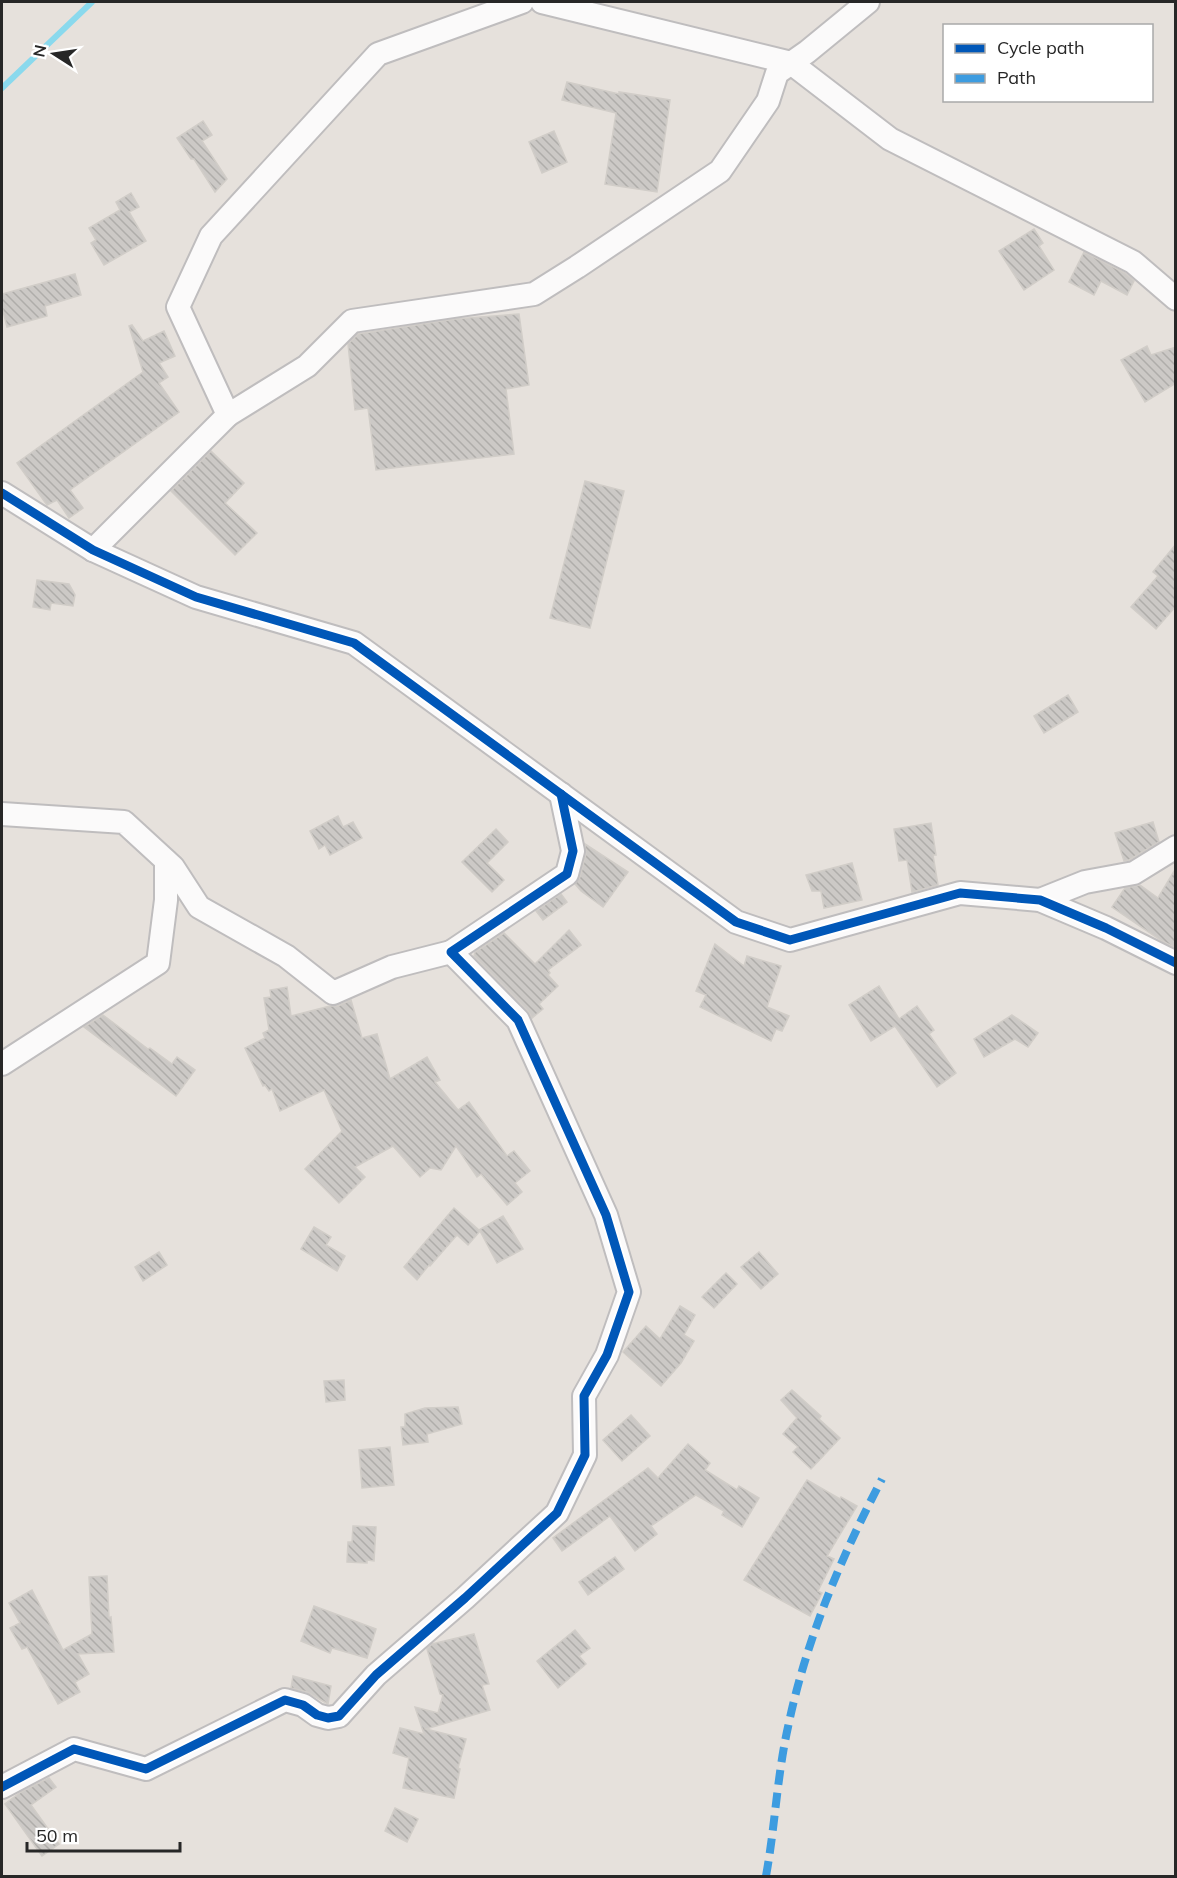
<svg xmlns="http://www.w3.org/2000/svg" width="1177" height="1878" viewBox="0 0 1177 1878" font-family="Mulish,sans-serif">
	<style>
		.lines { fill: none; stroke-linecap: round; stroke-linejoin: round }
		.stream { stroke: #8ad9ed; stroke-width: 6 }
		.building { fill: url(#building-back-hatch); stroke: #d1cdc8; stroke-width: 1.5 }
		.minor-casing { stroke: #bfbdbe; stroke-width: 26 }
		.minor { stroke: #fbfafa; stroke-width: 22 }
		.quiet { stroke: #3d9ce0; stroke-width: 8; stroke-dasharray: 15 8; stroke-linecap: butt }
		.cycleway-casing { stroke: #fff; stroke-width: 13 }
		.cycleway { stroke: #0057b8; stroke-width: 9 }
	</style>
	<defs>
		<pattern id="building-back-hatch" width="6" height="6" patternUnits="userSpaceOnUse" patternTransform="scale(1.5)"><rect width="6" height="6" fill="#ccc9c6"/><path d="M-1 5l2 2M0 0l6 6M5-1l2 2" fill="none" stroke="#afadaa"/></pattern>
	</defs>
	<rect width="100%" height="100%" fill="#e6e1dc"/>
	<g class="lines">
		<path class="stream" d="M 2,88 L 92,2"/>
	</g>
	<g class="building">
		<path d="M 567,82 L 619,94 L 619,92 L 670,100 L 657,192 L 605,184 L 616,113 L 562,100 Z"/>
		<path d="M 203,121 L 212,135 L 202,141 L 227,179 L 215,192 L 194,159 L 191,159 L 177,138 Z"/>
		<path d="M 554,131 L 567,162 L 542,173 L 529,142 Z"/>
		<path d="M 131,193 L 139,207 L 129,212 L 146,241 L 104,265 L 91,243 L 96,240 L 89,228 L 120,210 L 116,202 Z"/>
		<path d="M 1034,229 L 1043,243 L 1039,246 L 1054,270 L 1024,290 L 999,251 Z"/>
		<path d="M 1084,252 L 1125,273 L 1134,281 L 1127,295 L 1101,281 L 1094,295 L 1069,282 Z"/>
		<path d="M 75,274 L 81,295 L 45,306 L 47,316 L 7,327 L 2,307 L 2,294 Z"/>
		<path d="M 519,314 L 529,385 L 506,389 L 514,454 L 376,470 L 368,408 L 355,410 L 348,344 L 358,334 L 455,319 Z"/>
		<path d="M 132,325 L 143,341 L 164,331 L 175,356 L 159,363 L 168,377 L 159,383 L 179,412 L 70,490 L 83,508 L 69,518 L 57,500 L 47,505 L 17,463 L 143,372 L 129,326 Z"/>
		<path d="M 1147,346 L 1151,355 L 1176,347 L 1176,383 L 1145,402 L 1121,360 Z"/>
		<path d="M 211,451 L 244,483 L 225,503 L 257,533 L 235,555 L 171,491 Z"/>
		<path d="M 585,481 L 624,491 L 590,628 L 550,618 Z"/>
		<path d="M 1176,544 L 1176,606 L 1156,629 L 1131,607 L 1158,576 L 1153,572 Z"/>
		<path d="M 37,580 L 69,584 L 75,595 L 73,606 L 51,603 L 50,610 L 33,607 Z"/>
		<path d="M 1068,695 L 1078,712 L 1044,733 L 1034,716 Z"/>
		<path d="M 338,816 L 343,827 L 353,822 L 362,838 L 330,855 L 325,845 L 319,849 L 310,831 Z"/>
		<path d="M 1153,822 L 1159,842 L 1129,860 L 1124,861 L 1115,833 Z"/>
		<path d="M 931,823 L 936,855 L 933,855 L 938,885 L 912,892 L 907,860 L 899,861 L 894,829 Z"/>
		<path d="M 496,829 L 508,842 L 487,863 L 504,880 L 492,892 L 462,862 Z"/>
		<path d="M 585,844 L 628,872 L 603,907 L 581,891 L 575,884 L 580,877 L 586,854 Z"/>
		<path d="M 852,863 L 862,900 L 824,908 L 821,891 L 812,891 L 806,875 Z"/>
		<path d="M 1176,868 L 1176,948 L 1162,941 L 1112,907 L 1125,888 L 1140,885 L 1158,898 Z"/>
		<path d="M 561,894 L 567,902 L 543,920 L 536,911 Z"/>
		<path d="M 569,930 L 581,945 L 548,970 L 550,973 L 548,975 L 558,986 L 539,1004 L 543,1009 L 532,1018 L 528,1011 L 474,956 L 475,952 L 504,933 L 535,964 Z"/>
		<path d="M 715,944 L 744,966 L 747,956 L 781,966 L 767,1007 L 789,1016 L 782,1031 L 776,1029 L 771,1041 L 700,1007 L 706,995 L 696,991 Z"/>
		<path d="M 879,986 L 899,1019 L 917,1006 L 934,1030 L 929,1034 L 956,1073 L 937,1087 L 895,1026 L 871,1041 L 849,1005 Z"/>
		<path d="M 287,987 L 291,1016 L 330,1006 L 338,1006 L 351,1000 L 362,1038 L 377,1034 L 390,1079 L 427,1057 L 440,1080 L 435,1082 L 458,1110 L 469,1102 L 507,1156 L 514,1151 L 530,1171 L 515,1183 L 522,1192 L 507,1205 L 481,1174 L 477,1177 L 456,1146 L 441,1170 L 430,1168 L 420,1177 L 393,1146 L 355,1167 L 365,1177 L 339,1203 L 305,1169 L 342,1131 L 324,1090 L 280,1111 L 272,1089 L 269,1091 L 265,1085 L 263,1086 L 245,1048 L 265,1038 L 263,1033 L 269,1030 L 264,998 L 271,997 L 270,990 Z"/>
		<path d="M 103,1015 L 148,1049 L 150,1048 L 172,1064 L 177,1057 L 195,1070 L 176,1096 L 84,1027 Z"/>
		<path d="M 1012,1015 L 1038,1033 L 1028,1047 L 1015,1039 L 984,1057 L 974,1039 Z"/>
		<path d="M 454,1208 L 479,1230 L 503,1216 L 523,1249 L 497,1263 L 480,1231 L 468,1245 L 457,1235 L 430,1266 L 429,1265 L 417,1280 L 404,1267 Z"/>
		<path d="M 314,1227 L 331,1237 L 326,1245 L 345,1256 L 337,1271 L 301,1249 Z"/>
		<path d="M 159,1252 L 167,1265 L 143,1281 L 135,1267 Z"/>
		<path d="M 759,1252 L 778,1274 L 761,1289 L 741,1267 Z"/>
		<path d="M 726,1273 L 737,1284 L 714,1308 L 702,1297 Z"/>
		<path d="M 680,1306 L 695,1315 L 684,1335 L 694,1341 L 681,1363 L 661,1386 L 623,1352 L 646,1326 L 660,1339 Z"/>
		<path d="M 344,1380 L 345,1400 L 326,1402 L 324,1381 Z"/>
		<path d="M 792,1390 L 821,1416 L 819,1419 L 840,1438 L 811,1469 L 793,1452 L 798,1447 L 783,1434 L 797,1418 L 781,1400 Z"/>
		<path d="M 458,1407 L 462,1424 L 427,1434 L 428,1442 L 403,1445 L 401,1427 L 405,1427 L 405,1414 L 425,1408 Z"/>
		<path d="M 631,1415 L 650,1436 L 622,1461 L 603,1440 Z"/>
		<path d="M 688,1444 L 710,1463 L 705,1470 L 737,1490 L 739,1486 L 759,1498 L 742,1527 L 722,1515 L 724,1511 L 696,1495 L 651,1526 L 657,1534 L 635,1551 L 610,1516 L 562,1551 L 553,1538 L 648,1468 L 658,1478 Z"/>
		<path d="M 390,1447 L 394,1485 L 362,1488 L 359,1450 Z"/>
		<path d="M 807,1480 L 840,1499 L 841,1497 L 857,1506 L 827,1556 L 834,1559 L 818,1591 L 822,1593 L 810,1616 L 744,1580 Z"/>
		<path d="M 353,1526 L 376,1527 L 374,1561 L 367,1560 L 367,1563 L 347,1562 L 348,1542 L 352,1542 Z"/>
		<path d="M 615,1557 L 624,1569 L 588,1595 L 579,1582 Z"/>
		<path d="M 107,1576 L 109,1618 L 111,1617 L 114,1652 L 78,1654 L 89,1674 L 75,1682 L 80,1692 L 58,1704 L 27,1647 L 22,1649 L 10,1628 L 20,1623 L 9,1603 L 32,1590 L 63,1650 L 92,1634 L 89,1577 Z"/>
		<path d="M 314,1606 L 376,1629 L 367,1658 L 332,1648 L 330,1653 L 301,1641 Z"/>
		<path d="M 575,1630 L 590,1648 L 579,1656 L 586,1664 L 558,1688 L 537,1661 Z"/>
		<path d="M 474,1634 L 489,1684 L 482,1685 L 490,1710 L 426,1729 L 466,1739 L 458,1768 L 460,1769 L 454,1798 L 403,1788 L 409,1758 L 393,1753 L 400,1728 L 424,1734 L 415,1707 L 438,1713 L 443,1695 L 440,1694 L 427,1649 L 432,1644 Z"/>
		<path d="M 293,1676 L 331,1686 L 328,1704 L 307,1692 L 291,1688 Z"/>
		<path d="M 49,1778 L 56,1787 L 31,1805 L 59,1844 L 42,1856 L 5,1804 L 21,1792 Z"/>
		<path d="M 395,1808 L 418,1819 L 407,1842 L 385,1831 Z"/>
	</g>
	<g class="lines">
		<g class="minor-casing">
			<g id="minor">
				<path d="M 542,2 L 791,63 L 890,139 L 1133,262 L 1176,299"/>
				<path d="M 228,415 L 307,366 L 352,321 L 534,294 L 577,267 L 720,171 L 768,101 L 777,73 L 807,52 L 868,2"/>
				<path d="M 2,493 L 93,550 L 196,597 L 354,643 L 736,922 L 790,940 L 960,893 L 1040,900 L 1106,928 L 1176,963"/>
				<path d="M 93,550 L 228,415 L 178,307 L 211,236 L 378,54 L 522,2"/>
				<path d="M 2,814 L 124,822 L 173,867 L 199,907 L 286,956 L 333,993 L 392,967 L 451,952"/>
				<path d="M 1040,900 L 1085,882 L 1134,873 L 1176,847"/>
				<path d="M 2,1064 L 158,963 L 166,900 L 166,861"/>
				<path d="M 2,1787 L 74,1749 L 146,1769 L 285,1700 L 303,1705 L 317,1715 L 328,1718 L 339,1716 L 376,1675 L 465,1598 L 557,1513 L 585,1455 L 584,1396 L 607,1355 L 629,1292 L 606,1215 L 518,1020 L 451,952 L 567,874 L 573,851 L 561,794"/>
			</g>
		</g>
		<use href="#minor" class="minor"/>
		<path class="quiet" d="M 766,1876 C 775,1827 777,1776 788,1727 C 806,1640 841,1557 882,1479"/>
		<g class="cycleway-casing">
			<g id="cycleway">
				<path d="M 2,493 L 93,550 L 196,597 L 354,643 L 736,922 L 790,940 L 960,893 L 1040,900 L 1106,928 L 1176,963"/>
				<path d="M 2,1787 L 74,1749 L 146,1769 L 285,1700 L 303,1705 L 317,1715 L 328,1718 L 339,1716 L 376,1675 L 465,1598 L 557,1513 L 585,1455 L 584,1396 L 607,1355 L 629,1292 L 606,1215 L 518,1020 L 451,952 L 567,874 L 573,851 L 561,794"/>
			</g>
		</g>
		<use href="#cycleway" class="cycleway"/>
	</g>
	<rect width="1177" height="1878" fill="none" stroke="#272727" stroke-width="6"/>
	<rect x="943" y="24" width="210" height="78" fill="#ffffff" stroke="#a9a9a9" stroke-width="1.5"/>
	<rect x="955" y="44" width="30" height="9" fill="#0057b8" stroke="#a9a9a9" stroke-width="1.5"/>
	<text x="997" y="54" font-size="18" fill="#272727">Cycle path</text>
	<rect x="955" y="74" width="30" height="9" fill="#3d9ce0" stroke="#a9a9a9" stroke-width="1.5"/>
	<text x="997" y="84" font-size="18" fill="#272727">Path</text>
	<g transform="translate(54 54) rotate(282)" stroke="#ffffff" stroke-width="4.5" paint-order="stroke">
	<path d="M0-4.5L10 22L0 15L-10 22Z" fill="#272727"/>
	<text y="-9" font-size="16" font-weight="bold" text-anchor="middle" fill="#272727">N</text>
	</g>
	<path d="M27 1842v9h153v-9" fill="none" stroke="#272727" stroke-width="3"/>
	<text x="36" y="1842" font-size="18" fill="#272727" stroke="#ffffff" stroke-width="4.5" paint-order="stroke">50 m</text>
</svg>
